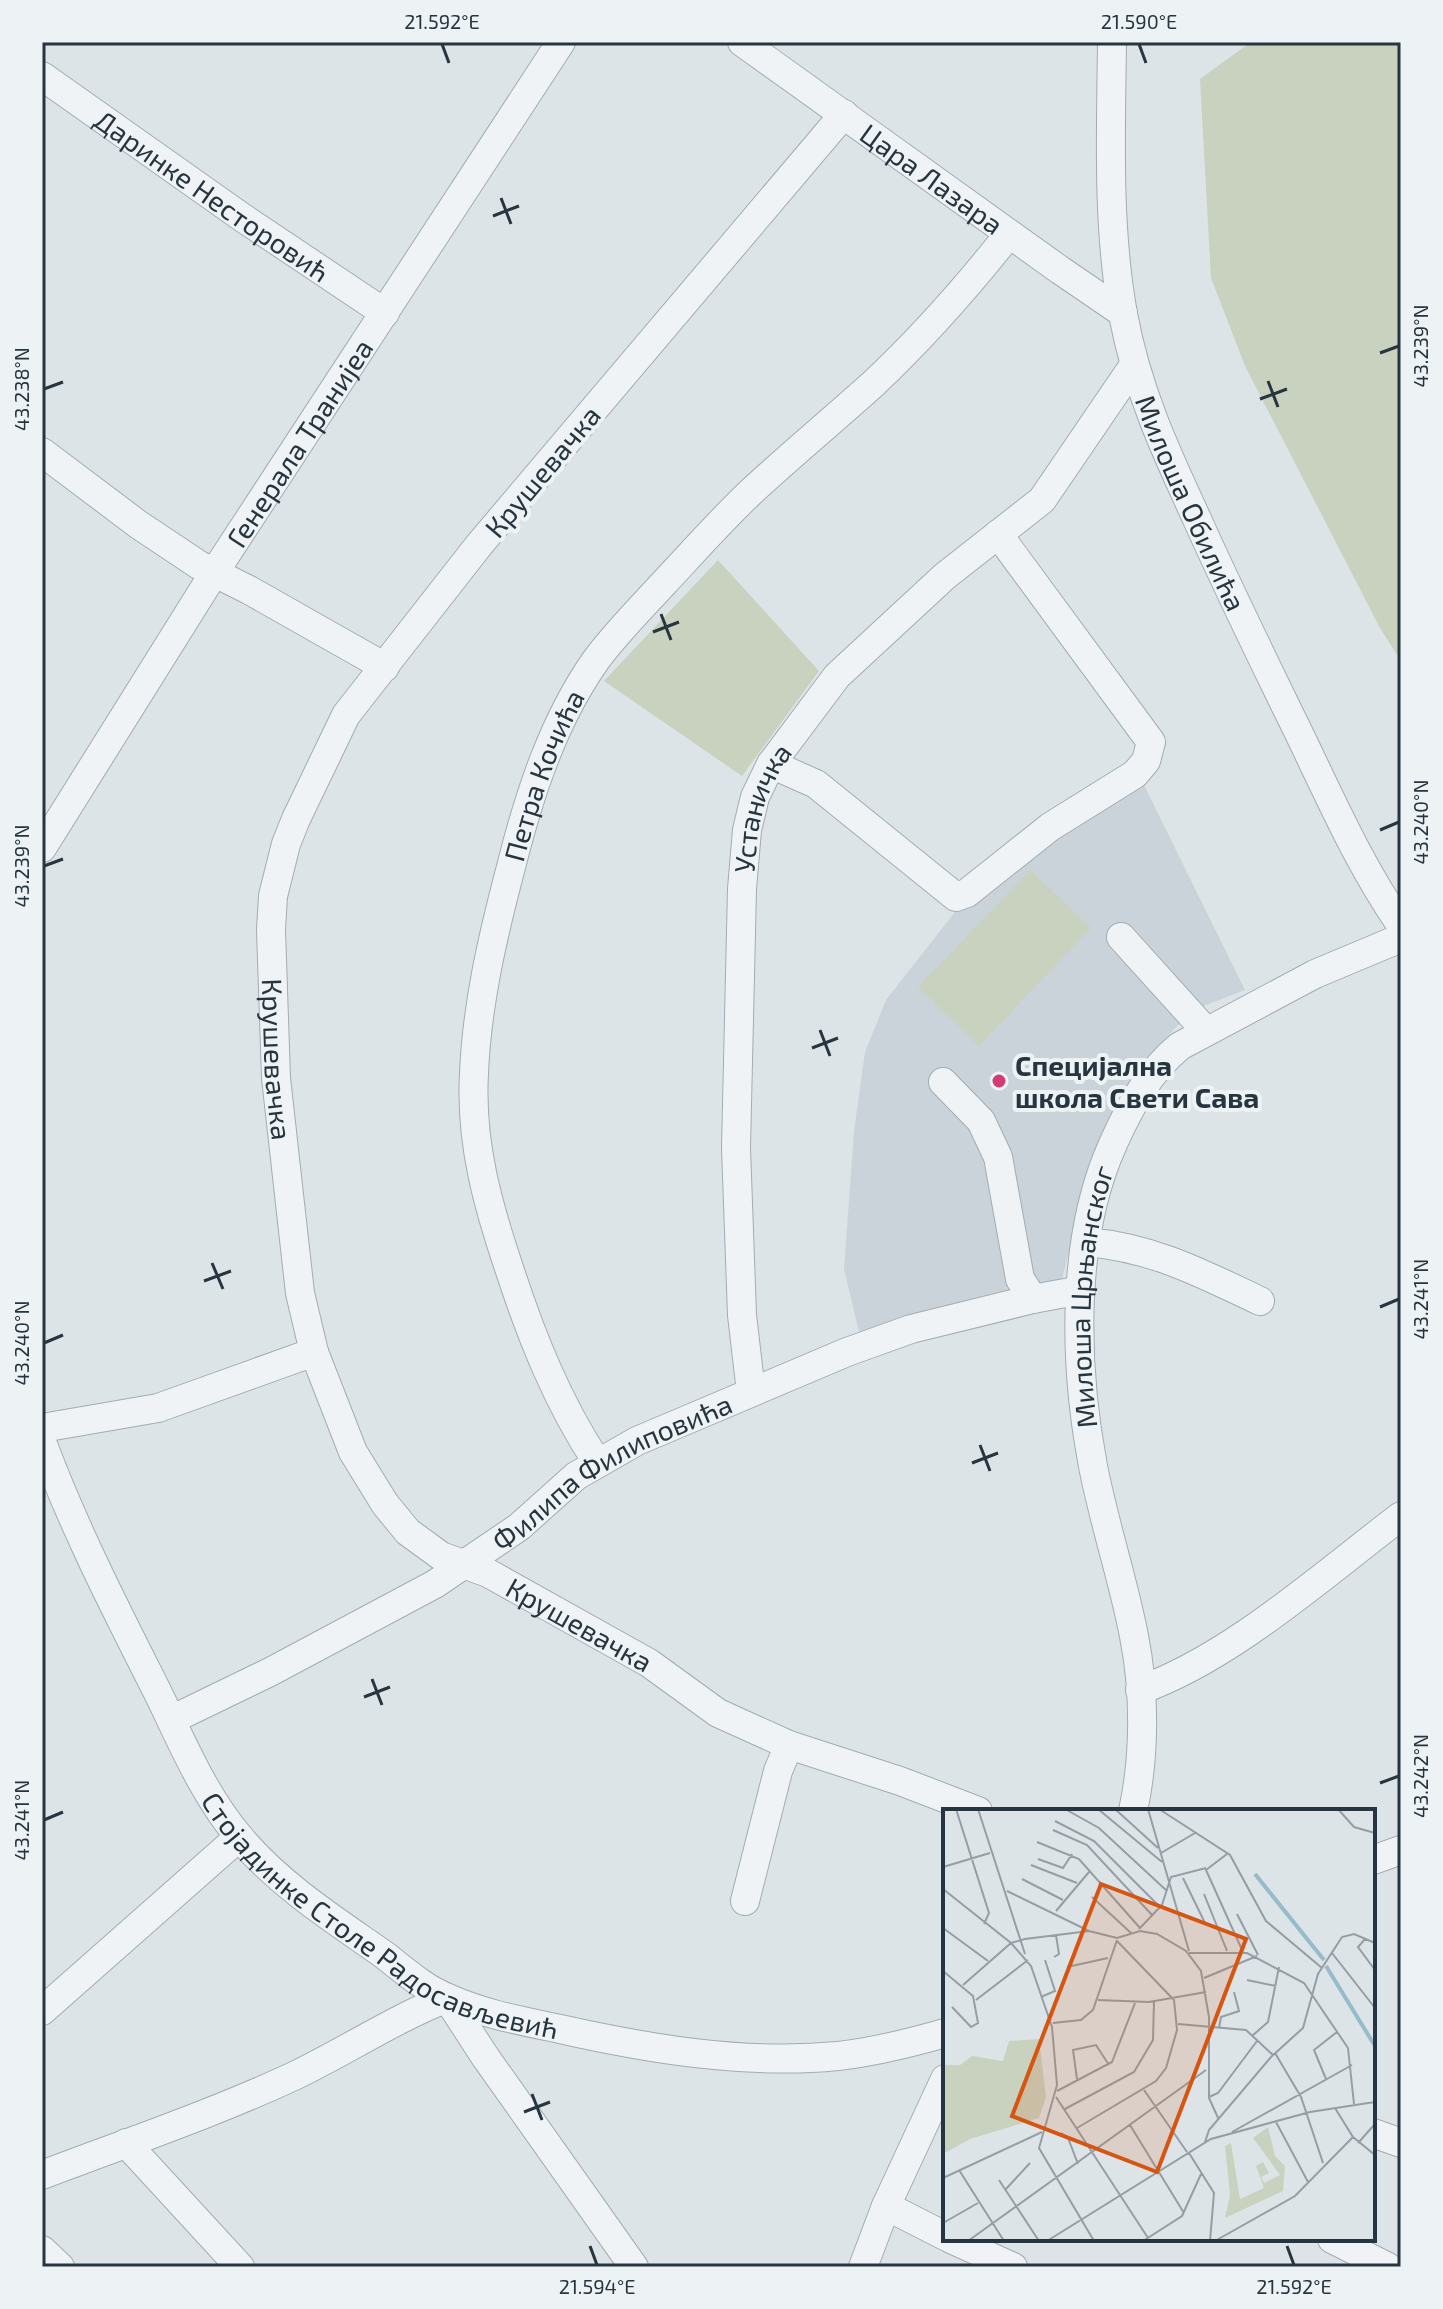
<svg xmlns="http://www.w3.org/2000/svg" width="1443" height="2309" viewBox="0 0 1443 2309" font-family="'Exo 2',sans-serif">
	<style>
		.built { fill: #cbd3da }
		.green { fill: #c8d2be }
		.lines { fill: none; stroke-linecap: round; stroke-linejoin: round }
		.minor-casing { stroke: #a2acb2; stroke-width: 30 }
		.minor { stroke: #f0f3f6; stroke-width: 28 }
		.ticks { fill: none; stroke: #26353f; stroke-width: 3 }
		.poi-dot { fill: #d33b75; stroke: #edf2f5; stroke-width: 3 }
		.labels { text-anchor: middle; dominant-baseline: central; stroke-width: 8; stroke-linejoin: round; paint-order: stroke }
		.street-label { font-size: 28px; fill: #26353f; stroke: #edf2f5 }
		.poi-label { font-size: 28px; font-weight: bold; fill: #26353f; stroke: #edf2f5; text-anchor: start }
		.inset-river { fill: none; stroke: #96bbca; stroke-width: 4 }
		.inset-road { fill: none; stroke: #949ea4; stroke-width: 2 }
		.view { fill: #d55511; fill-opacity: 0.15; stroke: #d55511; stroke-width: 4 }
		.inset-edge { fill: none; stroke: #26353f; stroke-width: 4 }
		.neatline { fill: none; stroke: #26353f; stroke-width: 3 }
		.ticks-label { font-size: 20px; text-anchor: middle; fill: #26353f }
	</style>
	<rect width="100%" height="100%" fill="#dde4e8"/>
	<path class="built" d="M 1141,779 L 1245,990 L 1196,1009 L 1190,1014 L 1173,1030 L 1116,1110 L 1084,1189 L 1062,1279 L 860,1336 L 844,1269 L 854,1131 L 865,1052 L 886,1000 L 958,908 Z"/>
	<g class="green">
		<path d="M 1251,42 L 1401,42 L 1401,661 L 1380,628 L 1245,366 L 1211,278 L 1200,79 Z"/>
		<path d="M 718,560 L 819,671 L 742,776 L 604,681 Z"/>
		<path d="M 1030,870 L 1091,928 L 979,1046 L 918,987 Z"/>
	</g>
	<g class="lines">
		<g class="minor-casing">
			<g id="minor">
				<path id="s1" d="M 742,42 L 1060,270 L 1123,313"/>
				<path id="s2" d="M 1112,42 C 1111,132 1107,226 1123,314 C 1137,390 1165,450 1197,519 C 1226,584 1257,647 1288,711 C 1324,783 1355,859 1401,925"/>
				<path id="s3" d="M 42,76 L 243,218 L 385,313"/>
				<path id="s4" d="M 844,114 L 479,545 L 346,715 L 296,819 L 286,844 L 273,896 L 271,930 L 276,1078 L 300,1293 L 314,1352 L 353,1452 L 385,1504 L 408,1532 L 441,1556 L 488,1573 L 649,1663 L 718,1713 L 789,1745 L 900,1781 L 978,1811"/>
				<path d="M 42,452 L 139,525 L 199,565 L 249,590 L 385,667"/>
				<path d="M 771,764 L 816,784 L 956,897 L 967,893 L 1050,827 L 1135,774 L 1146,761 L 1151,742 L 998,534"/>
				<path id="s5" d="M 42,848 L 214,573 L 561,42"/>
				<path d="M 1121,937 L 1205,1030"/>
				<path d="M 943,1082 L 981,1121 L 998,1157 L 1020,1279 L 1033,1299"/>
				<path d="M 1087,1242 C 1154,1248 1201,1273 1260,1301"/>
				<path id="s6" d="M 751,1392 L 742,1315 L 736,1148 L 742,889 L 747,830 L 755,797 L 771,764 L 837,676 L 945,576 L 1042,500 L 1134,365"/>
				<path d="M 42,1428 L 158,1408 L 314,1352"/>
				<path id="s7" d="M 42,1442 C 74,1528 116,1610 157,1691 C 182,1742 204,1796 241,1839 C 281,1886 333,1919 383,1954 C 404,1970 423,1988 448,1998 C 483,2014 522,2021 560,2029 C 649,2049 746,2065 838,2056 C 874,2052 910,2043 945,2033"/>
				<path id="s8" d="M 597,1462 C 558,1403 532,1338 510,1271 C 488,1206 470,1143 474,1073 C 477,1003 493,935 511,867 C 529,795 553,721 596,660 C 616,633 640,609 663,584 C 693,552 722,519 753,490 C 792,454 833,420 873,384 C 922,338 967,287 1009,234"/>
				<path d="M 1140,1690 C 1231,1658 1324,1574 1401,1516"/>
				<path id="s9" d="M 171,1720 L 270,1672 L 435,1584 L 519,1527 L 576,1476 L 637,1441 L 847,1352 L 911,1329 L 1033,1299 L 1081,1290"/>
				<path id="s10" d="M 1133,1811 C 1145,1756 1145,1692 1134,1636 C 1123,1579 1104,1523 1093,1466 C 1074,1366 1070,1239 1113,1144 C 1129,1108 1149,1071 1180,1046 L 1315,974 L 1401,938"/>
				<path d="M 1373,1860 L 1401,1850"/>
				<path d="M 745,1901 L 778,1771 L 789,1745"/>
				<path d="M 447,1998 L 486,2058 L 634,2267"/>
				<path d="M 42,2011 L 239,1837"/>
				<path d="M 1373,2133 L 1401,2143"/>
				<path d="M 126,2143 L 240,2267"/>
				<path d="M 42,2175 C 126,2143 212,2114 294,2076 C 346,2051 394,2019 447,1998"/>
				<path d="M 886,2206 L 945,2236"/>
				<path d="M 951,2239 L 1013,2267"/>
				<path d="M 1332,2239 L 1388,2267"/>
				<path d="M 42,2250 L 60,2267"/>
				<path d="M 863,2267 L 886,2206 L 945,2079"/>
			</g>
		</g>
		<use href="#minor" class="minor"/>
	</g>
	<path class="ticks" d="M 442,44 L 449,63M 1139,44 L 1146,63M 501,198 L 511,224M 493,216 L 519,206M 1380,353 L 1399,346M 1268,381 L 1278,407M 44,389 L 63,382M 1260,399 L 1287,389M 661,614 L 671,640M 653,632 L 679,622M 1380,830 L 1399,822M 44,866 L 63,859M 820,1030 L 830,1056M 812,1048 L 838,1038M 212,1263 L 223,1289M 204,1281 L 231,1271M 1380,1307 L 1399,1299M 44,1343 L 63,1335M 980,1445 L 990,1471M 972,1463 L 998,1453M 372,1679 L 382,1705M 364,1697 L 390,1687M 1380,1783 L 1399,1776M 44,1820 L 63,1812M 532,2094 L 542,2120M 524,2112 L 550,2102M 590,2246 L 597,2265M 1287,2246 L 1294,2265"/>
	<circle class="poi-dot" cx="999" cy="1081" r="8"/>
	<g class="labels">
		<g class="street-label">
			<text stroke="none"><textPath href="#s1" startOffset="234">Цара Лазара</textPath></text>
			<text stroke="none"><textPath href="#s3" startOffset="208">Даринке Несторовић</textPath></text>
			<text stroke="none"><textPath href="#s5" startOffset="480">Генерала Транијеа</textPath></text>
			<text transform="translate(542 471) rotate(-50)">Крушевачка</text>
			<text stroke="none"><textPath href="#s2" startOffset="474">Милоша Обилића</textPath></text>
			<text stroke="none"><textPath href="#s8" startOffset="720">Петра Кочића</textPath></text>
			<text stroke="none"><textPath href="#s6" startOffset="588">Устаничка</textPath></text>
			<text stroke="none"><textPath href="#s4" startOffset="1140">Крушевачка</textPath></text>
			<text stroke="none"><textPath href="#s10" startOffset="522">Милоша Црњанског</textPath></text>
			<text stroke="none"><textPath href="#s9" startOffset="508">Филипа Филиповића</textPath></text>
			<text stroke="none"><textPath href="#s4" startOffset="1836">Крушевачка</textPath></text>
			<text stroke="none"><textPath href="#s7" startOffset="606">Стојадинке Столе Радосављевић</textPath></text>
		</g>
		<g class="poi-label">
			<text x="1015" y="1065">Специјална<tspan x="1015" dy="32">школа Свети Сава</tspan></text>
		</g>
	</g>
	<g transform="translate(943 1809)">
		<rect width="432" height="432" fill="#dde4e8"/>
		<path d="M 96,230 L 103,288 L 96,309 L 27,330 L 0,345 L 0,256 L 17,256 L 29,247 L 60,252 L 66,232 ZM 325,318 L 332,347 L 342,357 L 340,382 L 282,409 L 287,386 L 282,337 L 288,334 L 297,390 L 321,379 L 313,357 L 320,353 L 326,364 L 318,368 L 321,374 L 337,366 L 310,329 Z" fill="#c8d2be"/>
		<path class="inset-river" d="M 312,65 L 381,151M 383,157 L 432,237"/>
		<path class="inset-road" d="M 13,0 L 46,104 L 41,115M 35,0 L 82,145M 122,0 L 156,19 L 224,82M 155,0 L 219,53M 172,0 L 215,39M 205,0 L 246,142M 216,0 L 287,46 L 323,112 L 379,159M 395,0 L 411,18 L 432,24M 112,12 L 151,32 L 217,98M 432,14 L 432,103M 110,21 L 144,36 L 210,107M 94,33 L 136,50 L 197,119M 218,44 L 252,24M 284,45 L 263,61 L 300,143M 95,50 L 120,59 L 129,45M 88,56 L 134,74M 0,58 L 47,44M 240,69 L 263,116M 79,70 L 120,91M 0,80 L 68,134 L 88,157 L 109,218 L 114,276 L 96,339 L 151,432M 64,82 L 146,122M 261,85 L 284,142M 149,88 L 188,124M 113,102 L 146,63M 294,105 L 315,146M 0,119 L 45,152M 196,120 L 219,96 L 228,68 L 263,59M 174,129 L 197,122 L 214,125 L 243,142 L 258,162 L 266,208 L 266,289 L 276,311M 422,130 L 415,138 L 432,161M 246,144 L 304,144 L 361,174 L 405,239 L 411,295M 389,144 L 432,199M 111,148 L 116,145 L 113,126M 124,158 L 165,149M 0,162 L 30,187 L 35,214 L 28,218 L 9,198M 261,169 L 314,147M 304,171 L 333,177M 20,176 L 68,134 L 82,130 L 146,122 L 174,129M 98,188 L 112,182 L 102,151M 33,191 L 85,151M 155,191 L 206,193 L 263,183M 110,214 L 138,211 L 150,201 L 174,131M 235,215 L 303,221 L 330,246M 276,219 L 278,208 L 296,202 L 291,183M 309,227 L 325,213 L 336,158M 332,244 L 358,288 L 380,354M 134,270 L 130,241 L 153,236 L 166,256M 383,270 L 371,241 L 394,223M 201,281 L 244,343M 114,282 L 169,253 L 192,194M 113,288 L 207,432M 266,288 L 275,284 L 314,232M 392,299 L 410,328 L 432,346M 122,300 L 191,263 L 210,231 L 211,193M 333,313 L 365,373M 187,316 L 241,404M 134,319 L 213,272 L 223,259 L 234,221 L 231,191 L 174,132M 289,323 L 409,256M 118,324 L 125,329 L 135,355M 262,333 L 266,321 L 328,248 L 360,219 L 375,165 L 399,128 L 411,125 L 432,134M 415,334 L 432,315M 246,344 L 271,384 L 267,432M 16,361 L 61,432M 0,369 L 99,323M 56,371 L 96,432M 62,381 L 87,354M 0,414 L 35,394M 25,432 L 263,261M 104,432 L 268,330 L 367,303 L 432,293M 200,432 L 239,407 L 258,365M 272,432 L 352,387 L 410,328"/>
		<path class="view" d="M 158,75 L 303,130 L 214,363 L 69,307 Z"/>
		<rect width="432" height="432" class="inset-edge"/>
	</g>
	<rect width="1443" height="2309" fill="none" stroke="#edf2f5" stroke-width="88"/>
	<rect x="44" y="44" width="1355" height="2221" class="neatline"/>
	<g class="ticks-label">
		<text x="442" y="29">21.592°E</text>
		<text x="1139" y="29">21.590°E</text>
		<text transform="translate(1421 346) rotate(-90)" y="7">43.239°N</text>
		<text transform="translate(22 389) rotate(-90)" y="7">43.238°N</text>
		<text transform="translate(1421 822) rotate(-90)" y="7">43.240°N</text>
		<text transform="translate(22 866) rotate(-90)" y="7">43.239°N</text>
		<text transform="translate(1421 1299) rotate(-90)" y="7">43.241°N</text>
		<text transform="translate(22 1343) rotate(-90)" y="7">43.240°N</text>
		<text transform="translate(1421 1776) rotate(-90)" y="7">43.242°N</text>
		<text transform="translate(22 1820) rotate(-90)" y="7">43.241°N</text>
		<text x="597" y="2294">21.594°E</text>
		<text x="1294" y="2294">21.592°E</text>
	</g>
</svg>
